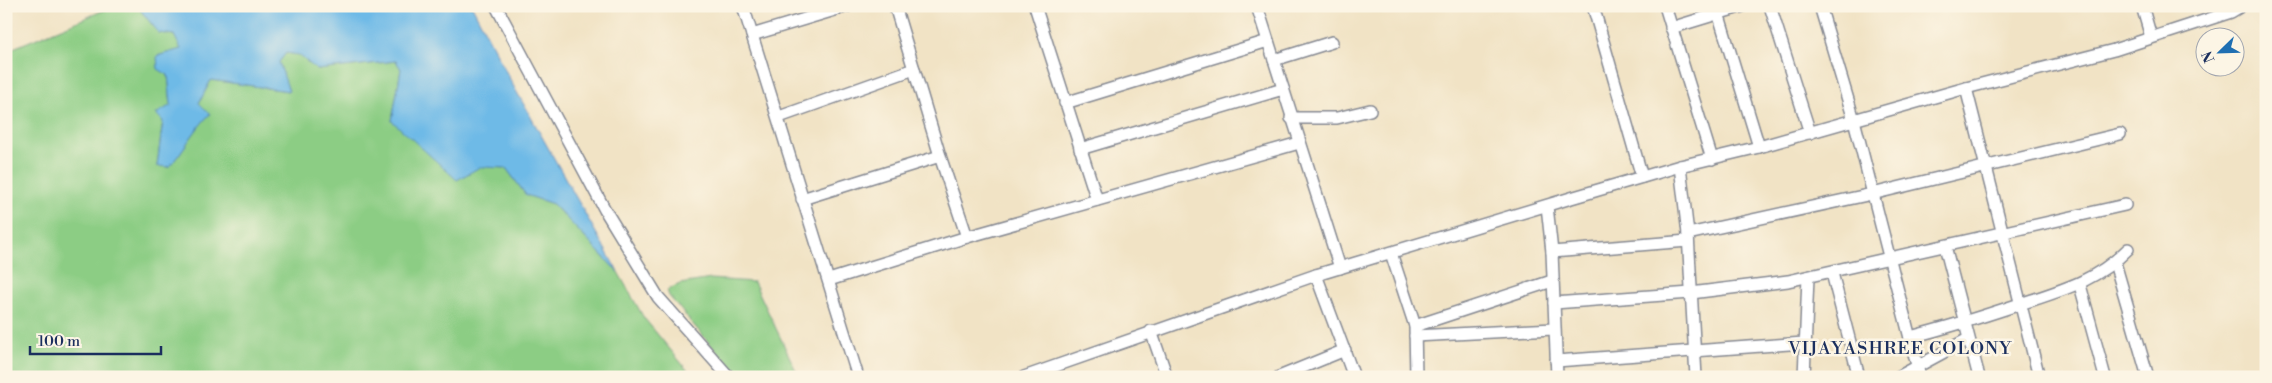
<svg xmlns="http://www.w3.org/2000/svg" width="2272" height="383" viewBox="0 0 2272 383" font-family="'Libre Bodoni',serif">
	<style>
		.green { fill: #8ccd84; stroke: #547e71 }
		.water { fill: #6ebae7; stroke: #4474a2 }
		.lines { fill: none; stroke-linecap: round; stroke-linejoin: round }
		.minor-casing { stroke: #868992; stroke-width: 14 }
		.minor { stroke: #fff; stroke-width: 11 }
		.labels { text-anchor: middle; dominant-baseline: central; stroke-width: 5; stroke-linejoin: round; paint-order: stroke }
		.neighbourhood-label { font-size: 18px; letter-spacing: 1px; fill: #1b2f5e; stroke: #fcf5e5 }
	</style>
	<rect width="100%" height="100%" fill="#fcf5e5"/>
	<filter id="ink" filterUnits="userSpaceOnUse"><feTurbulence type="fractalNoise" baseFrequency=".02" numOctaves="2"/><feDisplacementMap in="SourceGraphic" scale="10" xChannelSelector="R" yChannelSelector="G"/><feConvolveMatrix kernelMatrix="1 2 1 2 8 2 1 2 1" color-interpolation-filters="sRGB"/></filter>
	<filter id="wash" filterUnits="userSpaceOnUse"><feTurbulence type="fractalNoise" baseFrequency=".0096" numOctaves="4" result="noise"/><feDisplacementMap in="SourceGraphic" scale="20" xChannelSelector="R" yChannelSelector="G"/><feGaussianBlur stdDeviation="1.12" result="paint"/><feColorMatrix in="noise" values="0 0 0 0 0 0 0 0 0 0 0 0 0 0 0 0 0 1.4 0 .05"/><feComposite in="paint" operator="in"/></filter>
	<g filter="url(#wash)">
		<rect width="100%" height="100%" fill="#f1e3c5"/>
		<g class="green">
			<path d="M 114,6 L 137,6 L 159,33 L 174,35 L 182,49 L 157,56 L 168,75 L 171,105 L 163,120 L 157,166 L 169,167 C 184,150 194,130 209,114 L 199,103 L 211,80 L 288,91 L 279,62 L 286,53 L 299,55 L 317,70 L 396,61 L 401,69 L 392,121 L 480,166 L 506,168 L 526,195 L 553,204 L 618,272 L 644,318 L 693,377 L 6,377 L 6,51 Z"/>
			<path d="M 711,279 L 754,282 L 799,377 L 738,377 L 669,296 L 667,290 L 680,284 Z"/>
		</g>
		<path class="water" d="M 137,6 L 472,6 L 514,87 L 618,272 L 553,204 L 526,195 L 506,168 L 480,167 L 457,180 L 392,121 L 401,69 L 396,61 L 317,70 L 299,55 L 286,53 L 279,62 L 289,91 L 211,80 L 199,103 L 210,114 C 194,130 184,150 169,167 L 157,166 L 163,121 L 156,114 L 171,105 L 168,75 L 158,69 L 157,56 L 181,49 L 174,35 L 159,33 Z"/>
	</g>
	<g filter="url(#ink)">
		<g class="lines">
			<g class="minor-casing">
				<g id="minor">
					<path d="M 496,6 L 605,210 L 658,297 L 729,377"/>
					<path d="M 743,6 L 858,377"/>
					<path d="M 895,6 L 940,156 L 967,237"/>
					<path d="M 1035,6 L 1097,200"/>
					<path d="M 1257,6 L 1340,268"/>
					<path d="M 1593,6 L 1642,177"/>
					<path d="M 1665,6 L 1712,159"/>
					<path d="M 1716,6 L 1759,147"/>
					<path d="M 1770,6 L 1810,133"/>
					<path d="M 1820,6 L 1854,120 L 1920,377"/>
					<path d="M 2142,6 L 2151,37"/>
					<path d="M 1671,28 L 1743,6"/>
					<path d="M 752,35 L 848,6"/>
					<path d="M 1274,60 L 1332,42"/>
					<path d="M 1966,88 L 2039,377"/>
					<path d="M 1065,103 L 1268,41"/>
					<path d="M 779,117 L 914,69"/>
					<path d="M 1291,118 L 1337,118 L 1370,110"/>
					<path d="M 1080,149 L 1283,89"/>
					<path d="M 1680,166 L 1688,234 L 1696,377"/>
					<path d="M 802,199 L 940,156"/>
					<path d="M 1547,206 L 1552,252 L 1557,377"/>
					<path d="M 1688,234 L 1872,194 L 2120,134"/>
					<path d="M 1945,246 L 1979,377"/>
					<path d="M 1552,252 L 1688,241"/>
					<path d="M 1391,253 L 1415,326 L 1416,377"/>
					<path d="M 2115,263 L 2148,377"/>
					<path d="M 1832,273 L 1859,377"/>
					<path d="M 1316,275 L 1354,377"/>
					<path d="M 829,280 L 967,237 L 1299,143"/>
					<path d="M 2080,285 L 2105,377"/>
					<path d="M 1554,303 L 1691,293 L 1788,281 L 2125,205"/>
					<path d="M 1415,326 L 1552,281"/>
					<path d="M 1151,331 L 1167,377"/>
					<path d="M 1415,336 L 1554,329"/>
					<path d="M 1910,337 C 1946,328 1981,317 2017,305 C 2059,291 2096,282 2128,249"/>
					<path d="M 1556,361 L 1804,343"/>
					<path d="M 1024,377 L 1316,275 L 1571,198 L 1680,166 L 1759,147 L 1966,88 L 2114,50 L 2231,12 L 2241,6"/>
					<path d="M 1279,377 L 1345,350"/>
					<path d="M 1804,377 L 1808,277"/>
					<path d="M 1898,377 L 1968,339"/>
				</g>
			</g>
			<use href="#minor" class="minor"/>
		</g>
	</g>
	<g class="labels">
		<g class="neighbourhood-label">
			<text x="1900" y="348">VIJAYASHREE COLONY</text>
		</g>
	</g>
	<rect width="2272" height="383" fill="none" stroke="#fcf5e5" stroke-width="25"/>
	<g transform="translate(2220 52) rotate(247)"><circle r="24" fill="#fcf5e5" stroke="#a2a6af"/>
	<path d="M0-4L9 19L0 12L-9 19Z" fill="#1f6fb2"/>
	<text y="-8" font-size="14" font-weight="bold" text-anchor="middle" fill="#1b2f5e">N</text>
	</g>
	<path d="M30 346v8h131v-8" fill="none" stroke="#1b2f5e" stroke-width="2.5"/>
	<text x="38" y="346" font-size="15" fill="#1b2f5e" stroke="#fcf5e5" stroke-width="4" paint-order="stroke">100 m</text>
</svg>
